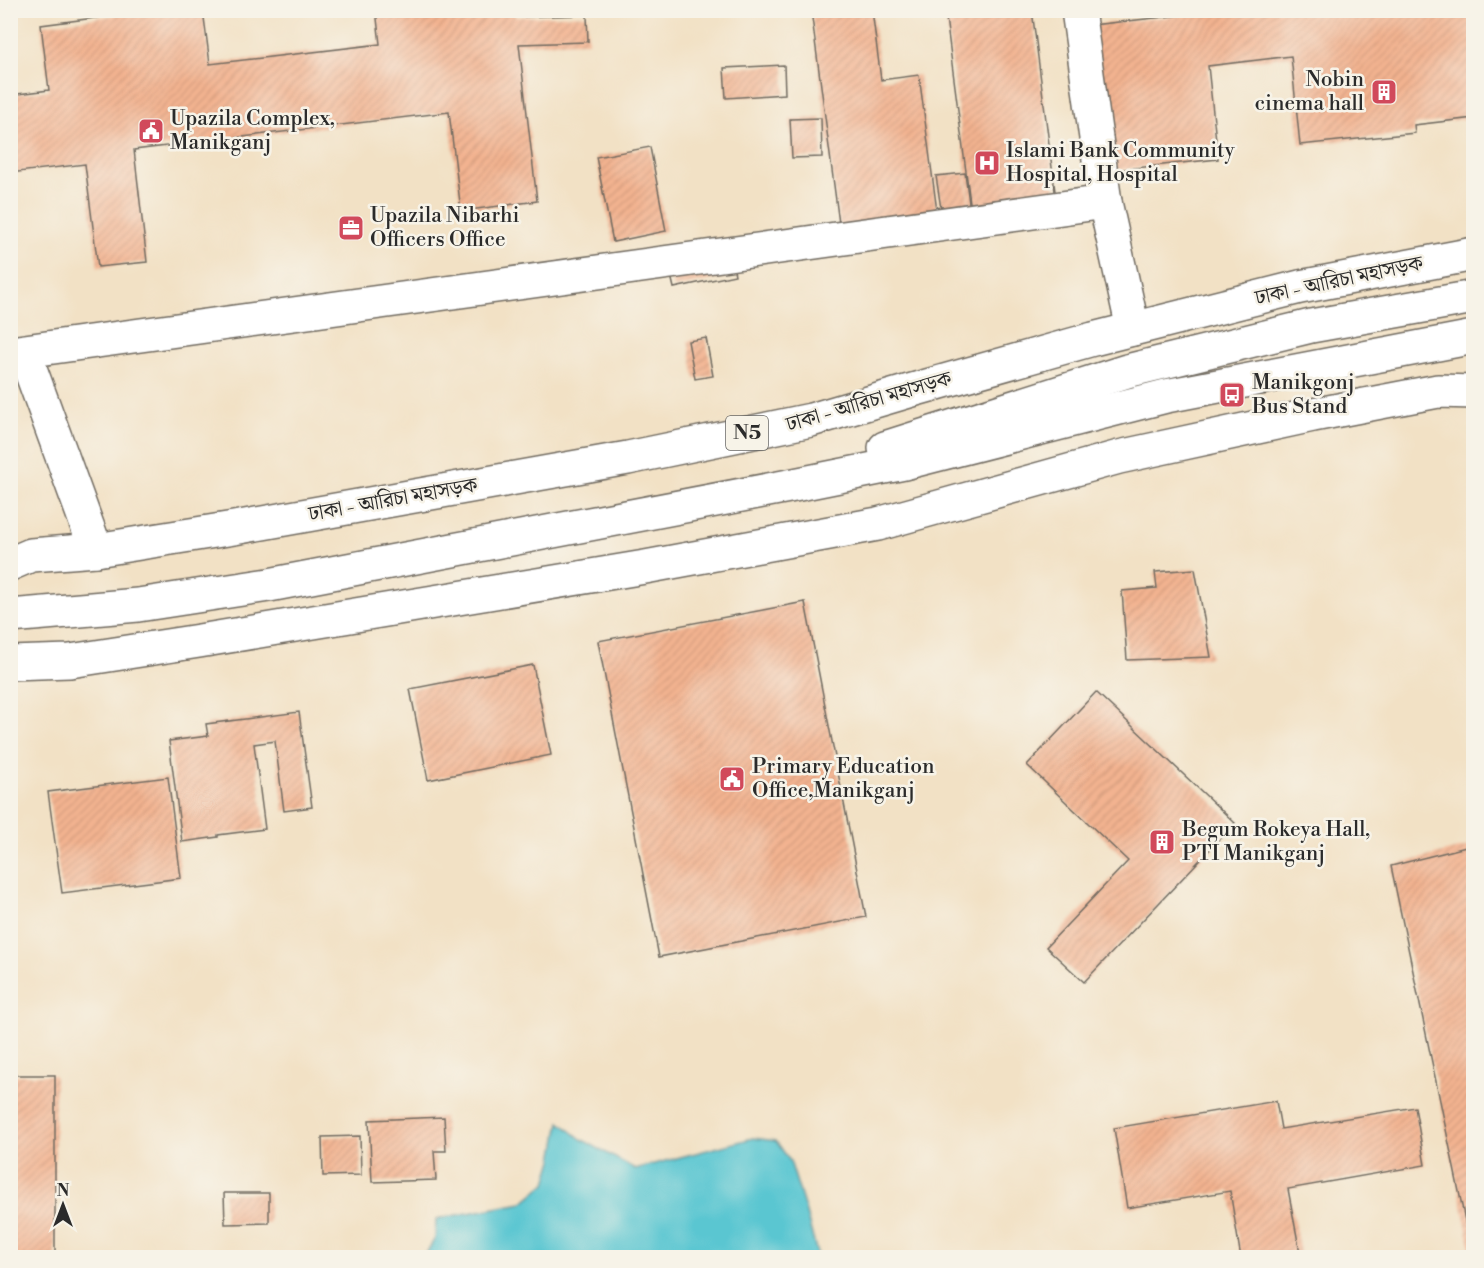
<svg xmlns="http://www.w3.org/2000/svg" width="1484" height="1268" viewBox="0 0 1484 1268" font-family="'Libre Bodoni','Noto Serif Bengali',serif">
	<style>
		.water { fill: #5ac6d1; stroke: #42787e; stroke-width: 1.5 }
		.building { fill: url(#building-hatch) }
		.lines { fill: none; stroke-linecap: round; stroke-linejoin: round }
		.street-casing { stroke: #716b61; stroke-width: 36 }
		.secondary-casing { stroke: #716b61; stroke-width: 36 }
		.highway-casing { stroke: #716b61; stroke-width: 36 }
		.street { stroke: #fff; stroke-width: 33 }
		.secondary { stroke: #fff; stroke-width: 33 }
		.highway { stroke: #fff; stroke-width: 33 }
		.labels { text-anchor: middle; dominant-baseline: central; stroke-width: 5; stroke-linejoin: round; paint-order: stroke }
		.shield { fill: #f7f3e8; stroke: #686764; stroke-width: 1.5 }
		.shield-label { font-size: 20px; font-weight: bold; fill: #2b2b2b }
		.poi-label { font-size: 21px; fill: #2b2b2b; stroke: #f7f3e8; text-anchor: start }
		.street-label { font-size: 21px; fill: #2b2b2b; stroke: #f7f3e8 }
	</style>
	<defs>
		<pattern id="building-hatch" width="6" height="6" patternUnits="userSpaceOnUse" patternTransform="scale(1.5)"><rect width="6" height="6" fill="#f3b390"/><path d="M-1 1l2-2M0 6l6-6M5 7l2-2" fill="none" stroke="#d09a7c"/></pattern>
	</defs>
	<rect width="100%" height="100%" fill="#f7f3e8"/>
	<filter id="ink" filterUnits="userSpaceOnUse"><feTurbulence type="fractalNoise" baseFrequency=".0167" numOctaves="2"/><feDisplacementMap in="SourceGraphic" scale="12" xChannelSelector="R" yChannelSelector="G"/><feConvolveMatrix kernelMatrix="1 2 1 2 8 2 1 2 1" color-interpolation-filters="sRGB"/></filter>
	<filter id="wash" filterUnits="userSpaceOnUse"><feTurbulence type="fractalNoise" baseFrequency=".008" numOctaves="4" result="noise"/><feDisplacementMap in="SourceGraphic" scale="24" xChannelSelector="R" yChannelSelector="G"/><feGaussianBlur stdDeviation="1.35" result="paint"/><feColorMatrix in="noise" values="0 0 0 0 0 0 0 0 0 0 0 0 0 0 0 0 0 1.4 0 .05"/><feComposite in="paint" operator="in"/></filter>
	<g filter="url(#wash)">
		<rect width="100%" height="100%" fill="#f2e1c5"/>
		<path class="water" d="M 560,1122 L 581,1139 L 635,1169 L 753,1138 L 776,1141 L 790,1161 L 805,1209 L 818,1257 L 381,1257 L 426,1254 L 435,1238 L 436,1219 L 522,1203 L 546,1183 L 553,1160 Z"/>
		<g id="blocks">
			<g class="building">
				<path d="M 156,10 L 203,10 L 210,64 L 380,44 L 376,10 L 535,10 L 535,12 L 515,13 L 515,17 L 587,15 L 588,42 L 519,44 L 537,201 L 461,211 L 449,112 L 134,150 L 147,262 L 98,267 L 85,164 L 10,173 L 10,95 L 49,90 L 41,25 Z"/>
				<path d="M 811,10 L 872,10 L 881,80 L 919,75 L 938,219 L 840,231 Z"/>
				<path d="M 945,10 L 1032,10 L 1056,199 L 971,210 Z"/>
				<path d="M 1227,10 L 1474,10 L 1474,118 L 1414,125 L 1415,133 L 1300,145 L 1291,56 L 1208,66 L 1218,159 L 1108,171 L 1092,25 Z"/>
				<path d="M 784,65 L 785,94 L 726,98 L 724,68 Z"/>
				<path d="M 821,118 L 822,157 L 792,158 L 790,119 Z"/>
				<path d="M 650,147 L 666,231 L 613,242 L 596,157 Z"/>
				<path d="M 965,173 L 970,211 L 942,215 L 936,176 Z"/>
				<path d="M 731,254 L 735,275 L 674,288 L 669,267 Z"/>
				<path d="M 706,338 L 713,376 L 695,379 L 688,341 Z"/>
				<path d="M 1195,569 L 1211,657 L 1127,660 L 1122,591 L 1157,588 L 1155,572 Z"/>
				<path d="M 805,602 L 866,917 L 659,957 L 598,641 Z"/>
				<path d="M 533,665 L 551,755 L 428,780 L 410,689 Z"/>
				<path d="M 1096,692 L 1235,823 L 1084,982 L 1046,947 L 1128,861 L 1027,765 Z"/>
				<path d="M 299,712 L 312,807 L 284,811 L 275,741 L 254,744 L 265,829 L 218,835 L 218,837 L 182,842 L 169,741 L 208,736 L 206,724 Z"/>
				<path d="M 168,777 L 181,878 L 62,893 L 48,792 Z"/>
				<path d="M 1474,845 L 1474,1254 L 1472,1254 L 1391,866 Z"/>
				<rect x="10" y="1075" width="45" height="183"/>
				<path d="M 1276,1101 L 1281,1129 L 1415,1107 L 1425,1165 L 1288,1189 L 1301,1258 L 1241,1258 L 1230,1191 L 1127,1208 L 1114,1128 Z"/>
				<path d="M 444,1117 L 446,1151 L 434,1151 L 436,1180 L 372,1182 L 369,1120 Z"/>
				<path d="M 360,1136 L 361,1175 L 323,1176 L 322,1137 Z"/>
				<path d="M 224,1193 L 269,1193 L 269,1223 L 225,1224 Z"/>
			</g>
		</g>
	</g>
	<g filter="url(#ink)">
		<use href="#blocks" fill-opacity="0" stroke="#716b61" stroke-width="1.5"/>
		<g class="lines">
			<g class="street-casing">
				<g id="street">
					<path d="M 24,352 L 96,550"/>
					<path d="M 10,353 L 1105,202"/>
				</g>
			</g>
			<g class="secondary-casing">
				<path id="secondary" d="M 1078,10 L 1105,202 L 1133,329"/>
			</g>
			<g class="highway-casing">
				<g id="highway">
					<path d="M 885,448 L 1127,371 L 1311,326 L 1474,297"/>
					<path d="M 10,564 L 31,555 L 96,550 L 234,528 L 628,458 L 811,420 L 909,391 L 1093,339 L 1300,287 L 1474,254"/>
					<path d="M 10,616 L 138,605 L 269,585 L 789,486 L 904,463 L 1166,396 L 1474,337"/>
					<path d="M 10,663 L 70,661 L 199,641 L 645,567 L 878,524 L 1119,457 L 1313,415 L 1438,391 L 1474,392"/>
				</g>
			</g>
			<use href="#street" class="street"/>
			<use href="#secondary" class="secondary"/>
			<use href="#highway" class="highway"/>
		</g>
	</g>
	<defs>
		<g id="building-square" transform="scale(1.35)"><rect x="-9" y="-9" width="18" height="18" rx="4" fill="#d1495b" stroke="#f7f3e8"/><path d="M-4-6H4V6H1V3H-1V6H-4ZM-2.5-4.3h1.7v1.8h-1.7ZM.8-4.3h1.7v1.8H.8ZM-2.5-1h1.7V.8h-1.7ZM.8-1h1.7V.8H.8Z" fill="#fff"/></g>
		<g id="civic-square" transform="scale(1.35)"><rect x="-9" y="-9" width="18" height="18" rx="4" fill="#d1495b" stroke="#f7f3e8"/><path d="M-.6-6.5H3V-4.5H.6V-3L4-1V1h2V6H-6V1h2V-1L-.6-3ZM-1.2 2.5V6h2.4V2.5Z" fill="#fff"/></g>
		<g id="hospital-square" transform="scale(1.35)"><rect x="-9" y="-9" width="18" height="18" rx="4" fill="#d1495b" stroke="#f7f3e8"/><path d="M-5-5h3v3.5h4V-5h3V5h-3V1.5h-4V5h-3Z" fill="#fff"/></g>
		<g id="office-square" transform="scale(1.35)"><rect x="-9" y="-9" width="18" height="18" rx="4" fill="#d1495b" stroke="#f7f3e8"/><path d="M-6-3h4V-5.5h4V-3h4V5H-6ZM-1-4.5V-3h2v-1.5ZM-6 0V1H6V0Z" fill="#fff"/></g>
		<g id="bus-square" transform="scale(1.35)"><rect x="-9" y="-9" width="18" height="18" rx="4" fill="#d1495b" stroke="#f7f3e8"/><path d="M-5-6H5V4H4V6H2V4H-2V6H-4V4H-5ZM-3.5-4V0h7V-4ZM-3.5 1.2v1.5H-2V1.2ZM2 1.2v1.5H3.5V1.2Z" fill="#fff"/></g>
	</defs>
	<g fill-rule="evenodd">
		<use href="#building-square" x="1384" y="92"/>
		<use href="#civic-square" x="151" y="131"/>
		<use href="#hospital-square" x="987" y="163"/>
		<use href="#office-square" x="351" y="228"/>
		<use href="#bus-square" x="1232" y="395"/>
		<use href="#civic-square" x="732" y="779"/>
		<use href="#building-square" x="1162" y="842"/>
	</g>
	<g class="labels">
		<rect class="shield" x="726" y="416" width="42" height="34" rx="4.5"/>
		<g class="shield-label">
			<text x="747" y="433">N5</text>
		</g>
		<g class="poi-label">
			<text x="1364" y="80" text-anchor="end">Nobin<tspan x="1364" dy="24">cinema hall</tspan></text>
			<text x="170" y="119">Upazila Complex,<tspan x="170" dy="24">Manikganj</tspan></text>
			<text x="1006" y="151">Islami Bank Community<tspan x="1006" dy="24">Hospital, Hospital</tspan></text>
			<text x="370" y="216">Upazila Nibarhi<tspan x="370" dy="24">Officers Office</tspan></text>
			<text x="1252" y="383">Manikgonj<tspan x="1252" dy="24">Bus Stand</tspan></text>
			<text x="752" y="767">Primary Education<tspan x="752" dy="24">Office,Manikganj</tspan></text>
			<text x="1182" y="830">Begum Rokeya Hall,<tspan x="1182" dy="24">PTI Manikganj</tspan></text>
		</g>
		<g class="street-label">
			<text transform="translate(1339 281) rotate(-12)">ঢাকা - আরিচা মহাসড়ক</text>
			<text transform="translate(869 402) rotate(-16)">ঢাকা - আরিচা মহাসড়ক</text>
			<text transform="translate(393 500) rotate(-10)">ঢাকা - আরিচা মহাসড়ক</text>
		</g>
	</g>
	<rect width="1484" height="1268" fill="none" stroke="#f7f3e8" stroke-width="36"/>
	<g transform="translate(63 1205)" stroke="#f7f3e8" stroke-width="4.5" paint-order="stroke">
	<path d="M0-4.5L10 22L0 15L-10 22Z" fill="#2b2b2b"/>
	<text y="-9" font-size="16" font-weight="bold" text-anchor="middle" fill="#2b2b2b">N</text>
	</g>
</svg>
